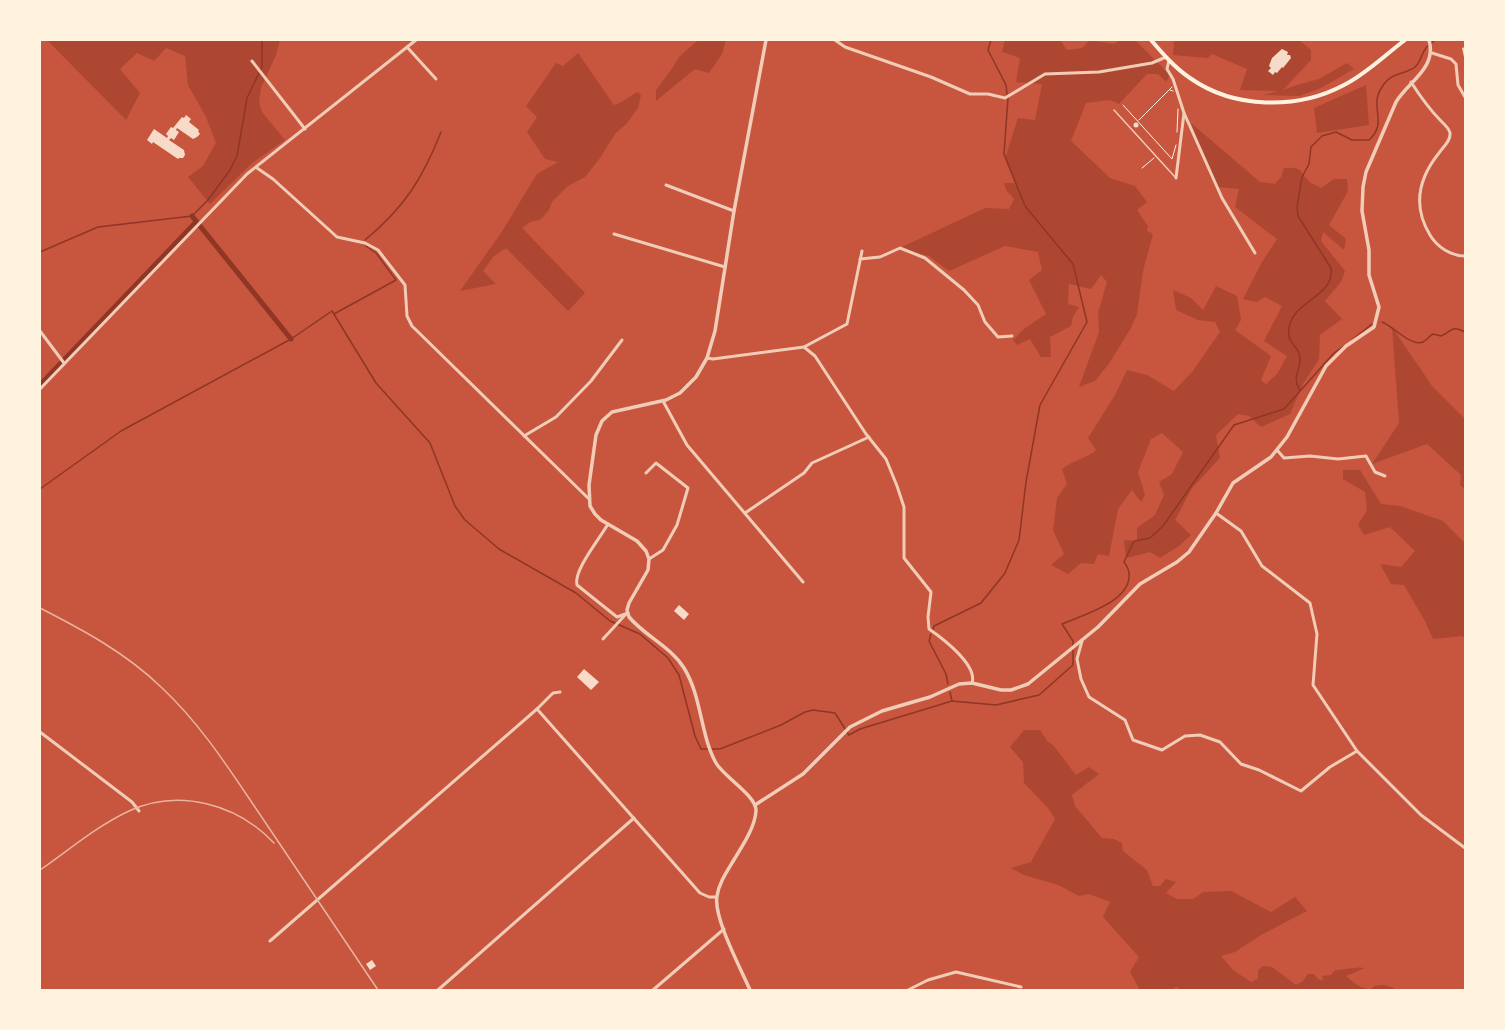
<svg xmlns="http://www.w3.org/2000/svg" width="1505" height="1030" viewBox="0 0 1505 1030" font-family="'Noto Serif',serif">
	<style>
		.green { fill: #ae4732 }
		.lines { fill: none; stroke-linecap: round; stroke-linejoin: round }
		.stream { stroke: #8f3625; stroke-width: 1.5 }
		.canal { stroke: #8f3625; stroke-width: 5 }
		.building { fill: #f7dbc8 }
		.path { stroke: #fff3e0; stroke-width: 1 }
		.service { stroke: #f1ccb7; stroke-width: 1.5 }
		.minor { stroke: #f1ccb7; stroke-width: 3 }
		.tertiary { stroke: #f1ccb7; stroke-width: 3.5 }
		.secondary { stroke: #fff3e0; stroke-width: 4 }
		.rail { stroke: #e9b49f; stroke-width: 1.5 }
	</style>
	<rect width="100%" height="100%" fill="#c8553d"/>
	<g class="green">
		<path d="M 47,40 L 280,40 L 276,55 L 261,88 L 259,102 L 262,112 L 285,140 L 252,163 L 210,204 L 188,177 L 203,166 L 216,143 L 206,117 L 188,85 L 185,56 L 166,48 L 154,61 L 137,53 L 120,69 L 140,93 L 126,120 Z"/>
		<path d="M 698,40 L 726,40 L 722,54 L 709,73 L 695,69 L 656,101 L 656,90 L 673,67 L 679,57 Z"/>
		<path d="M 1005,40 L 1060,40 L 1067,50 L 1082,48 L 1090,40 L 1114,44 L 1121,40 L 1135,40 L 1170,75 L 1166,82 L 1158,74 L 1147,74 L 1119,104 L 1110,100 L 1086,103 L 1071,141 L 1110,178 L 1135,186 L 1147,202 L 1137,210 L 1148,226 L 1147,231 L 1153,234 L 1143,271 L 1137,314 L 1131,328 L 1110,362 L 1095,381 L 1079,387 L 1099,332 L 1098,313 L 1107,282 L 1101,275 L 1091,289 L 1069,284 L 1068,304 L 1079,307 L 1073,317 L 1071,326 L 1050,337 L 1051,357 L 1041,357 L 1030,339 L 1017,345 L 1013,340 L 1024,329 L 1046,314 L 1029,280 L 1042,270 L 1038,252 L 1005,246 L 949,271 L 929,256 L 900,248 L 985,208 L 1009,209 L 1014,199 L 1006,190 L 1004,183 L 1016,183 L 1005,159 L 1018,118 L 1035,120 L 1042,84 L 1016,82 L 1020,58 L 1002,52 Z"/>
		<path d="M 1174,40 L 1299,40 L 1311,50 L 1311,60 L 1283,90 L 1297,85 L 1319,79 L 1347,63 L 1354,69 L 1319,89 L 1299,96 L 1263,95 L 1278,91 L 1240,90 L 1247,69 L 1212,54 L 1208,58 L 1173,55 Z"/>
		<path d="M 578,53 L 614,105 C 623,103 630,95 638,92 L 641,95 L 638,108 L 627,123 L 615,134 L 600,158 L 585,177 L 568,186 L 552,202 L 549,210 L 540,220 L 530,222 L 522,228 L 585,293 L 568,311 L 506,248 L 493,257 L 483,271 L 496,284 L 460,291 L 501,233 L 537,174 L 558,162 L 545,159 L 527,132 L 537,117 L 526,106 L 556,63 L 563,66 Z"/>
		<path d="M 1366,85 L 1369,125 L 1317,133 L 1314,108 Z"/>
		<path d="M 1191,123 L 1260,182 L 1275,184 L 1281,177 L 1284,168 C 1305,167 1298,172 1310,182 C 1313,185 1318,185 1321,188 L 1334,179 L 1347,179 L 1348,191 L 1329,225 L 1346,239 L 1344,250 L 1323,232 L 1321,241 L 1345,271 L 1341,282 L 1325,301 L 1342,319 L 1320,335 L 1319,359 L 1303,384 L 1290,414 L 1261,427 L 1249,416 L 1238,414 L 1216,435 L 1220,458 L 1192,488 L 1175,520 L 1191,535 L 1179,546 L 1160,558 L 1150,552 L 1126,558 L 1124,540 L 1137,541 L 1137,528 L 1155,515 L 1164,495 L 1159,482 L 1172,474 L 1183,452 L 1162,433 L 1151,439 L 1138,472 L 1145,495 L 1141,502 L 1132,490 L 1118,509 L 1109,556 L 1098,554 L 1094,564 L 1081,563 L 1068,574 L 1051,565 L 1064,554 L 1053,530 L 1057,498 L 1067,484 L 1062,469 C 1073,460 1086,459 1096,450 L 1088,438 L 1115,395 L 1127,370 L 1147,375 L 1174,391 L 1192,372 L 1220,332 L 1215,322 L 1198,320 L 1176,310 L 1173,290 L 1191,298 L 1203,310 L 1216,286 L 1237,296 L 1241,320 L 1235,330 L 1271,356 L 1261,380 L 1266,384 L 1277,374 L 1287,356 L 1264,341 L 1282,306 L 1265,297 L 1257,302 L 1243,299 L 1262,262 L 1277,239 L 1235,207 L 1239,189 L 1217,187 Z"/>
		<path d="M 1392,327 L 1432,386 L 1465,419 L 1465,489 L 1460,485 L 1461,475 L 1427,444 L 1372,464 L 1399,423 Z"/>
		<path d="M 1343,470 L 1360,470 L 1381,504 L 1400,506 L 1443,521 L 1465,543 L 1465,639 L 1462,636 L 1433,639 L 1425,621 L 1404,585 L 1391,584 L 1380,564 L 1401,567 L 1415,551 L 1390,527 L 1364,535 L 1358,525 L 1367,510 L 1365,492 L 1343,479 Z"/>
		<path d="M 1024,730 L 1040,730 L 1048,742 L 1053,745 L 1076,775 L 1089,767 L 1099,774 L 1072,795 L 1075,806 L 1102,838 L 1114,839 L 1122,843 L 1123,851 L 1147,870 L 1153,886 L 1160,886 L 1166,879 L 1176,882 L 1166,893 L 1177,899 L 1193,899 L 1203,892 L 1231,891 L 1271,912 L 1295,897 L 1307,911 L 1261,935 L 1235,952 L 1221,956 L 1233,970 L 1251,982 L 1258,979 L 1258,970 L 1263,966 L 1272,967 L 1296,985 L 1302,982 L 1308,974 L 1314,974 L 1318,979 L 1323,981 L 1322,976 L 1331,975 L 1335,970 C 1345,970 1355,966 1365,968 L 1346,976 C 1354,983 1361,989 1371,989 L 1374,986 L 1385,985 L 1399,990 L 1180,990 L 1177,987 L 1169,990 L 1140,990 L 1130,972 L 1139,957 L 1103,917 L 1110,902 L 1089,894 L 1079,896 L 1058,885 L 1024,875 L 1011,868 L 1031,862 L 1055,819 L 1048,808 L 1024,783 L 1023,762 L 1010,747 Z"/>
	</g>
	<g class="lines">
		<g class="stream">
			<path d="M 991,40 L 988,50 L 1006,85 L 1007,94"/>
			<path d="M 365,240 C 404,208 423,178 441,132"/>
			<path d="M 40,252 L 98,227 L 192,216 L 208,200 L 230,170 L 237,156 L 247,98 L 262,67 L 262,40"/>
			<path d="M 334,314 L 396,280 L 376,253 L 366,246"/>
			<path d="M 1382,322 C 1393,326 1411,347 1423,342 C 1427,340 1429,336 1433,334 L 1441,336 C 1453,331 1450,325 1465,332"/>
			<path d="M 1352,340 L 1372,324"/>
			<path d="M 1300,391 C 1291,373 1301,373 1300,358 C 1300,346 1286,344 1289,328 C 1293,300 1335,297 1331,268 L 1298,216 L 1297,207 L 1302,177 L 1309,164 L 1311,147 L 1322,136 L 1336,132 L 1352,140 L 1369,140 C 1389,122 1368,107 1382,87 C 1392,71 1405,75 1415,67 C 1421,62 1421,54 1426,48 C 1428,45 1432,43 1435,40"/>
			<path d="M 40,489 L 121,431 L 291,339 L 332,311 L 376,383 L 430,443 L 455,506 L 465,520 L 499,549 L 576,593 L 610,621 L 640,634 L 668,658 L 679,675 L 695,736 L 701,749 L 720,749 L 781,725 L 805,712 L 813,710 L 835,713 L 849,735 L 860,729 L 952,701 L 996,705 L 1039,695 L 1073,665 L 1073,641 L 1062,624 C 1082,615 1132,602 1129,573 C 1129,569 1126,565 1124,562 L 1134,541 L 1150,538 L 1163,526 L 1234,425 L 1284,409 L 1334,353 L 1344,346"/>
			<path d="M 933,630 L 934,626 L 981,603 L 1005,573 L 1019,540 L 1026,482 L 1040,405 L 1087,322 L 1073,264 L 1025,206 L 1004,154 L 1008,98"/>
			<path d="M 931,634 L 929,641 L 946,674 L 948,684"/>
			<path d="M 950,692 L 952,701"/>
		</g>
		<g class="canal">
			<path d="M 192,216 L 291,339"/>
			<path d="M 40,385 L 196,222"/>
		</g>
	</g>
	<g class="building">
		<path d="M 1465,47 L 1465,57 L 1464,57 L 1462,48 Z"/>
		<path d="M 1282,49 L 1288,52 L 1287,55 L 1290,55 L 1291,58 L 1283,68 L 1282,67 L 1277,73 L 1275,72 L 1273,75 L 1268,71 L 1271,68 L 1269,66 L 1272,58 Z"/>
		<path d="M 186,115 L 191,119 L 189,122 L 199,130 L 198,131 L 200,134 L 197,137 L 193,139 L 177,128 L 176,130 L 179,132 L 174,140 L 171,138 L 169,140 L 184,150 L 185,155 L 183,158 L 179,158 L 178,159 L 153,142 L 152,144 L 147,140 L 154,129 L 167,138 L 168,136 L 166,134 L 171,127 L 173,128 L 182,117 L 184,118 Z"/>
		<circle cx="1136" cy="125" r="2.5"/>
		<path d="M 679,605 L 689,614 L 684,620 L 674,611 Z"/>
		<path d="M 584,669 L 599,682 L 591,690 L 577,677 Z"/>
		<path d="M 372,960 L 376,966 L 370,970 L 366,964 Z"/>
	</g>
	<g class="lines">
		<g class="path">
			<path d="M 1170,90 L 1173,91"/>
			<path d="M 1123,105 L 1172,159 L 1176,145"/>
			<path d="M 1139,120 L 1172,87"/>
			<path d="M 1177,132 L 1178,109"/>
			<path d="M 1142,168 L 1154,158"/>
		</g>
		<path class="service" d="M 1114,110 L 1175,177"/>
		<g class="minor">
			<path d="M 835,40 L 845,47 L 931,77 L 970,94 L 988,94 L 1005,98 L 1045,74 L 1099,72 L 1152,63 L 1166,57"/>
			<path d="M 407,47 L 436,79"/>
			<path d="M 1432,53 L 1451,59 L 1456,64 L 1458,85 L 1465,97"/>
			<path d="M 1169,60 L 1167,69 L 1173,79 L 1184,113 L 1176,178"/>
			<path d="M 252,61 L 305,129"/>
			<path d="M 1411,82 C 1420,96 1429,109 1441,121 C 1445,125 1449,128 1450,133 C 1451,141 1443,147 1439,153 C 1418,179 1413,207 1430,235 C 1437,247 1451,256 1465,256"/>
			<path d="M 1184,113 L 1222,198 L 1255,253"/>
			<path d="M 257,168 L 273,179 L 337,237 L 365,243 L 378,250 L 405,285 L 407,316 L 412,326 L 589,499"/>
			<path d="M 666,185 L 734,211"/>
			<path d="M 614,234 L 725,267"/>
			<path d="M 860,259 L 880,257 L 900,248 L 925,258 L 964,290 L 978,305 L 985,322 L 998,337 L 1012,336"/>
			<path d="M 40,331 L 64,363"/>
			<path d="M 804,347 L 815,356 L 866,434 L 886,459 L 897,486 L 904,507 L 904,558 L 931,592 L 928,617 L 929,629 C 942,638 978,665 972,683"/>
			<path d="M 707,358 L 713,359 L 804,347 L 847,324 L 862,251"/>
			<path d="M 40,389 L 247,174 L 416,40"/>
			<path d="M 663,401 L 687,445 L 803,582"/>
			<path d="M 524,436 L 556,417 L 591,381 L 622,340"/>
			<path d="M 1277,450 L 1284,458 L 1310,456 L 1338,459 L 1366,456 L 1375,472 L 1385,476"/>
			<path d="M 646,473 L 656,463 L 688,488 L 677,525 L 663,550 L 649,559"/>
			<path d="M 745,513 L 804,473 L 812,463 L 869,437"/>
			<path d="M 1216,513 L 1241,531 L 1262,566 L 1310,603 L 1317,634 L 1313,685 L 1357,751 L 1421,815 L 1465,848"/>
			<path d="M 608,524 C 600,538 573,571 577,585 L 617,617 L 628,613"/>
			<path d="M 603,639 L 626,614"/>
			<path d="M 1082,641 L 1077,659 L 1081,679 L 1089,697 L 1125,720 L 1133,740 L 1162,750 L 1185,736 L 1200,735 L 1220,742 L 1241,764 L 1259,770 L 1301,791 L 1330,767 L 1357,751"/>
			<path d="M 537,709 L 700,893 L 709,897 L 716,897"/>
			<path d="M 40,732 L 132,802 L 139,811"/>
			<path d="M 270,941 L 537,709 L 553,693 L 560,692"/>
			<path d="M 438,990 L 634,818"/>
			<path d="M 653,990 L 724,929"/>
			<path d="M 908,990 L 928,980 L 956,972 L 1021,987"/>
		</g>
		<g class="tertiary">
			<path d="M 755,805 L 803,774 L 850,727 L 882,711 L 930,697 L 959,684 L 972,683 L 1001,690 L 1011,690 L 1028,684 L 1098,627 L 1140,584 L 1177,562 L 1189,552 L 1216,513 L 1233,483 L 1271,457 L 1287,437 L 1326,366 L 1346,346 L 1374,327 L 1379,307 L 1369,275 L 1369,250 L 1362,211 L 1363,187 L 1366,172 L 1396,102 C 1409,81 1437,68 1429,40"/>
			<path d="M 750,990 C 741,969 713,917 717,896 C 719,882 728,870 735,858 C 743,845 755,827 756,811 C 757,796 724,777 716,763 C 700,734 702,697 684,668 C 671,647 645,636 629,617 L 627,610 L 629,603 L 648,570 L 649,559 L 646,551 L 637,541 L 601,520 L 595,514 L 590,506 L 589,485 L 596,435 L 602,421 L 612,412 L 666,400 L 680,393 L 696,377 L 707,358 L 715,331 L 734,211 L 766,40"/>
		</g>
		<path class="secondary" d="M 1151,40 C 1163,54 1175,68 1190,78 C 1234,109 1297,110 1344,85 C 1366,74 1385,55 1405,40"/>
		<g class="rail">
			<path d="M 40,608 C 83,630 126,653 161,687 C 203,726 233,775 265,822 C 303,878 340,934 378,990"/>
			<path d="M 40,870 C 69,850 97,826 129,811 C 179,788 237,804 274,843"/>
		</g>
	</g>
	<rect width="1505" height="1030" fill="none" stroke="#fff3e0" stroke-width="82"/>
</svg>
